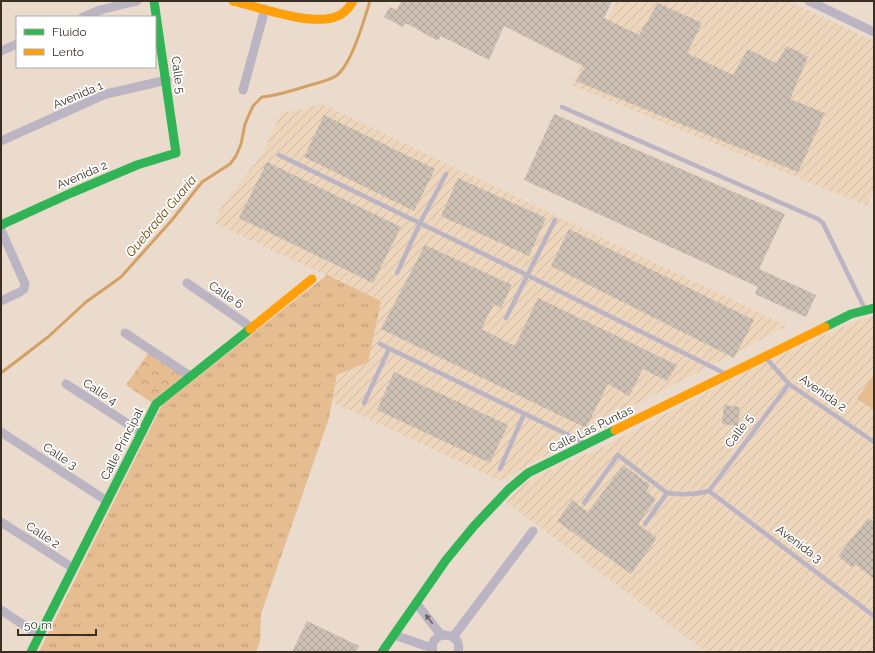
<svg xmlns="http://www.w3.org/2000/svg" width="875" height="653" viewBox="0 0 875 653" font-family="Raleway,sans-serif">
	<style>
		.industrial { fill: url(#industrial-furrows) }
		.grass { fill: url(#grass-tufts) }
		.park { fill: url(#park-crowns) }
		.garden { fill: #e6bd91 }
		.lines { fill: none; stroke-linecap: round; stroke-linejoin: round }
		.stream { stroke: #d3a166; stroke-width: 3 }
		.building { fill: url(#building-cross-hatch) }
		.lane { stroke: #bbb4c3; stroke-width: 4.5 }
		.street { stroke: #bbb4c3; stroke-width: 9 }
		.fast { stroke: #30b455; stroke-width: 9 }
		.slow { stroke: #ff9f0a; stroke-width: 9 }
		.oneway { fill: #6d6464 }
		.labels { text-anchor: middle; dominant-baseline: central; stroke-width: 3.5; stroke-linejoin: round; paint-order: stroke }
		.street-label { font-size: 12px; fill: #392f24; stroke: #fff }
		.water-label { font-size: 13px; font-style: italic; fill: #74480d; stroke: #fff }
	</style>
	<defs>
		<pattern id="industrial-furrows" width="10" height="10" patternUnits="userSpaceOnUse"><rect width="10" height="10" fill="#eed6bc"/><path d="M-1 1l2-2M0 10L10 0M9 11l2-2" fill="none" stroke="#cdb8a1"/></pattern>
		<pattern id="grass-tufts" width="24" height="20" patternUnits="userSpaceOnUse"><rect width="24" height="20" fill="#e6bd91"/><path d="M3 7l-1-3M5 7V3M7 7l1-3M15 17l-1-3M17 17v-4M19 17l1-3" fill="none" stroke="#bb9a76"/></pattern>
		<pattern id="park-crowns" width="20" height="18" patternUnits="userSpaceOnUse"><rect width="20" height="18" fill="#e6bd91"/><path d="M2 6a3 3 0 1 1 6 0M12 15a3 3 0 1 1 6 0" fill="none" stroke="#bb9a76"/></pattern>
		<pattern id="building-cross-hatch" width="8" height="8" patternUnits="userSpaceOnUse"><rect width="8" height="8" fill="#ccc0b4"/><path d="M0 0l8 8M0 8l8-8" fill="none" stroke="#b0a59b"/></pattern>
	</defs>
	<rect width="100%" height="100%" fill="#eadbcc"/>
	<g class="industrial">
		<path d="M 617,1 L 788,1 L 874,41 L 874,190 L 867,206 L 571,85 Z"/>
		<path d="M 322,104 L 787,326 L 625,410 L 501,481 L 332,402 L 337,375 L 381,301 L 216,224 L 220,208 L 263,153 L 280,114 Z"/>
		<path d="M 874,316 L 874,652 L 706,652 L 506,502 L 525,483 L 565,462 L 599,449 L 754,367 L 853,322 Z"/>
	</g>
	<path class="grass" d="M 327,275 L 381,301 L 368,362 L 337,375 L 329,418 L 261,614 L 260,642 L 256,652 L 39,652 L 162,405 Z"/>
	<path class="park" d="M 149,352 L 183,376 L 151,402 L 126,385 Z"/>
	<path class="garden" d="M 874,374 L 874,410 L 857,399 Z"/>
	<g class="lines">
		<path class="stream" d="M 1,373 L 48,337 L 86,302 L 121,277 L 172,220 L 202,182 L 230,164 L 236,156 L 241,144 L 245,124 L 253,106 L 262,97 C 276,96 290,91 304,87 C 315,83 326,82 336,76 C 352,64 364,20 370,1"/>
	</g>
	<g class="building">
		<path d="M 402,1 L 612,1 L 604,18 L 639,35 L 658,3 L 702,23 L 687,53 L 733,75 L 748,49 L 776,63 L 787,46 L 808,57 L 790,99 L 825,113 L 798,172 L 576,81 L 585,67 L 504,26 L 489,60 L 441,36 L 438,41 L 406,23 L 403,27 L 384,17 L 390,7 L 396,10 Z"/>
		<path d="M 554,114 L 785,214 L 759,269 L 816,295 L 806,317 L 755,294 L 758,287 L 524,180 Z"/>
		<path d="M 324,115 L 435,169 L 414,211 L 304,157 Z"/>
		<path d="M 267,162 L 401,227 L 373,283 L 239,218 Z"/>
		<path d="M 458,178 L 546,218 L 529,256 L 441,216 Z"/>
		<path d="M 569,229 L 754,320 L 734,358 L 551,266 Z"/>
		<path d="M 425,245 L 512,285 L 501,308 L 494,304 L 481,329 L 515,346 L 538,298 L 677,365 L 667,381 L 643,369 L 629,396 L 608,384 L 586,428 L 381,329 Z"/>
		<path d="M 394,372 L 508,425 L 490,463 L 377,410 Z"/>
		<path d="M 724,405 L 740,407 L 738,426 L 722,424 Z"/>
		<path d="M 623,465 L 650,485 L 646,491 L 656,499 L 638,524 L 657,538 L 631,574 L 557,521 L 572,500 L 588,512 Z"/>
		<path d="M 868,518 L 874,522 L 874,579 L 855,564 L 853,568 L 838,556 Z"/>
		<path d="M 307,621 L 359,646 L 356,652 L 292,652 Z"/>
	</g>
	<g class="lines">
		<g class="lane">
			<path d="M 562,107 L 818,219 L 823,223 L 865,309"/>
			<path d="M 279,155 L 527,275 L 726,374"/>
			<path d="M 397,273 L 420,223 L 446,174"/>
			<path d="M 506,318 L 555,220"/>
			<path d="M 380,344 L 585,443"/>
			<path d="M 766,358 L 789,384 L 874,442"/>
			<path d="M 364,403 L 389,349"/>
			<path d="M 500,469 L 524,414"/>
			<path d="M 709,491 L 874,616"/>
			<path d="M 709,491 L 789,384"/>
			<path d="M 584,503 L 618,455 L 667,493"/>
			<path d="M 645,524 L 667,493 C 682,495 694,495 709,491"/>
		</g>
		<g class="street">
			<path d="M 809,1 L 874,32"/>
			<path d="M 83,17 L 100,10 L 137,1"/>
			<path d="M 1,51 L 17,44"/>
			<path d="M 243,90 L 265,9"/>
			<path d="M 1,141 L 106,94 L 167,80"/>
			<path d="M 1,230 L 25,284 L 24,289 L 20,292 L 1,301"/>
			<path d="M 187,283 L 252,328"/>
			<path d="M 125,333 L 190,376"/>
			<path d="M 66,384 L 142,433"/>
			<path d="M 1,432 L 107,501"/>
			<path d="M 1,522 L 73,568"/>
			<path d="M 417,604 L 441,635"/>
			<path d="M 1,610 L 39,635"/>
			<path d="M 394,635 L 432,648"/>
			<path d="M 453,637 L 533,531"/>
			<path d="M 433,652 C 427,629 464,630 458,652"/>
		</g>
		<g class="fast">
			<path d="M 1,225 L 71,193 L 137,165 L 176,153 L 154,1"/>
			<path d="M 825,327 L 851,314 L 874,308"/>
			<path d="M 31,652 L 156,404 L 250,329"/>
			<path d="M 382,652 L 446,560 L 474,526 L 509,489 L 528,473 L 615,430"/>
		</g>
		<g class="slow">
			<path d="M 233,1 C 259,7 310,26 335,17 C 343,15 349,8 353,1"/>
			<path d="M 250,329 L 312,279"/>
			<path d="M 615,430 L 825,327"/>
		</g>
	</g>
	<defs><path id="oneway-solid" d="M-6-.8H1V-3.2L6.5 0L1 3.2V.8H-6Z"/></defs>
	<use class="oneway" href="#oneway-solid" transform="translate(429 619) rotate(-128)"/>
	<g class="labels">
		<g class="street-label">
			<text transform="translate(178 75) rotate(82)">Calle 5</text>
			<text transform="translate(78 95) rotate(-23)">Avenida 1</text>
			<text transform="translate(82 175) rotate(-23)">Avenida 2</text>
			<text transform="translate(226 295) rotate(34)">Calle 6</text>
			<text transform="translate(100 392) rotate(33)">Calle 4</text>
			<text transform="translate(823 393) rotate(35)">Avenida 2</text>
			<text transform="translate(591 429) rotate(-26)">Calle Las Puntas</text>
			<text transform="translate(739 431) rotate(-53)">Calle 5</text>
			<text transform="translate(122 444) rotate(-63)">Calle Principal</text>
			<text transform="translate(60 456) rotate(33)">Calle 3</text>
			<text transform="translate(43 535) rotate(33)">Calle 2</text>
			<text transform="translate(799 544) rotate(37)">Avenida 3</text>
		</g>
		<g class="water-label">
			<text transform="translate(161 216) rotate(-50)">Quebrada Guaria</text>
		</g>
	</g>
	<rect width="875" height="653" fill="none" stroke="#392f24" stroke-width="4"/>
	<rect x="16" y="16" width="140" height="52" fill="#ffffff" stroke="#b0aca7"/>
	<rect x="24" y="29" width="20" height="6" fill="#30b455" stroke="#b0aca7"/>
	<text x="52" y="36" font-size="12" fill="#392f24">Fluido</text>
	<rect x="24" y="49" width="20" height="6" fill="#ff9f0a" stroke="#b0aca7"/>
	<text x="52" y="56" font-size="12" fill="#392f24">Lento</text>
	<path d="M18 629v6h78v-6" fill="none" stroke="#392f24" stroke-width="2"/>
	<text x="24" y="629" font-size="12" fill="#392f24" stroke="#ffffff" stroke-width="3" paint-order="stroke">50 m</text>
</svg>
